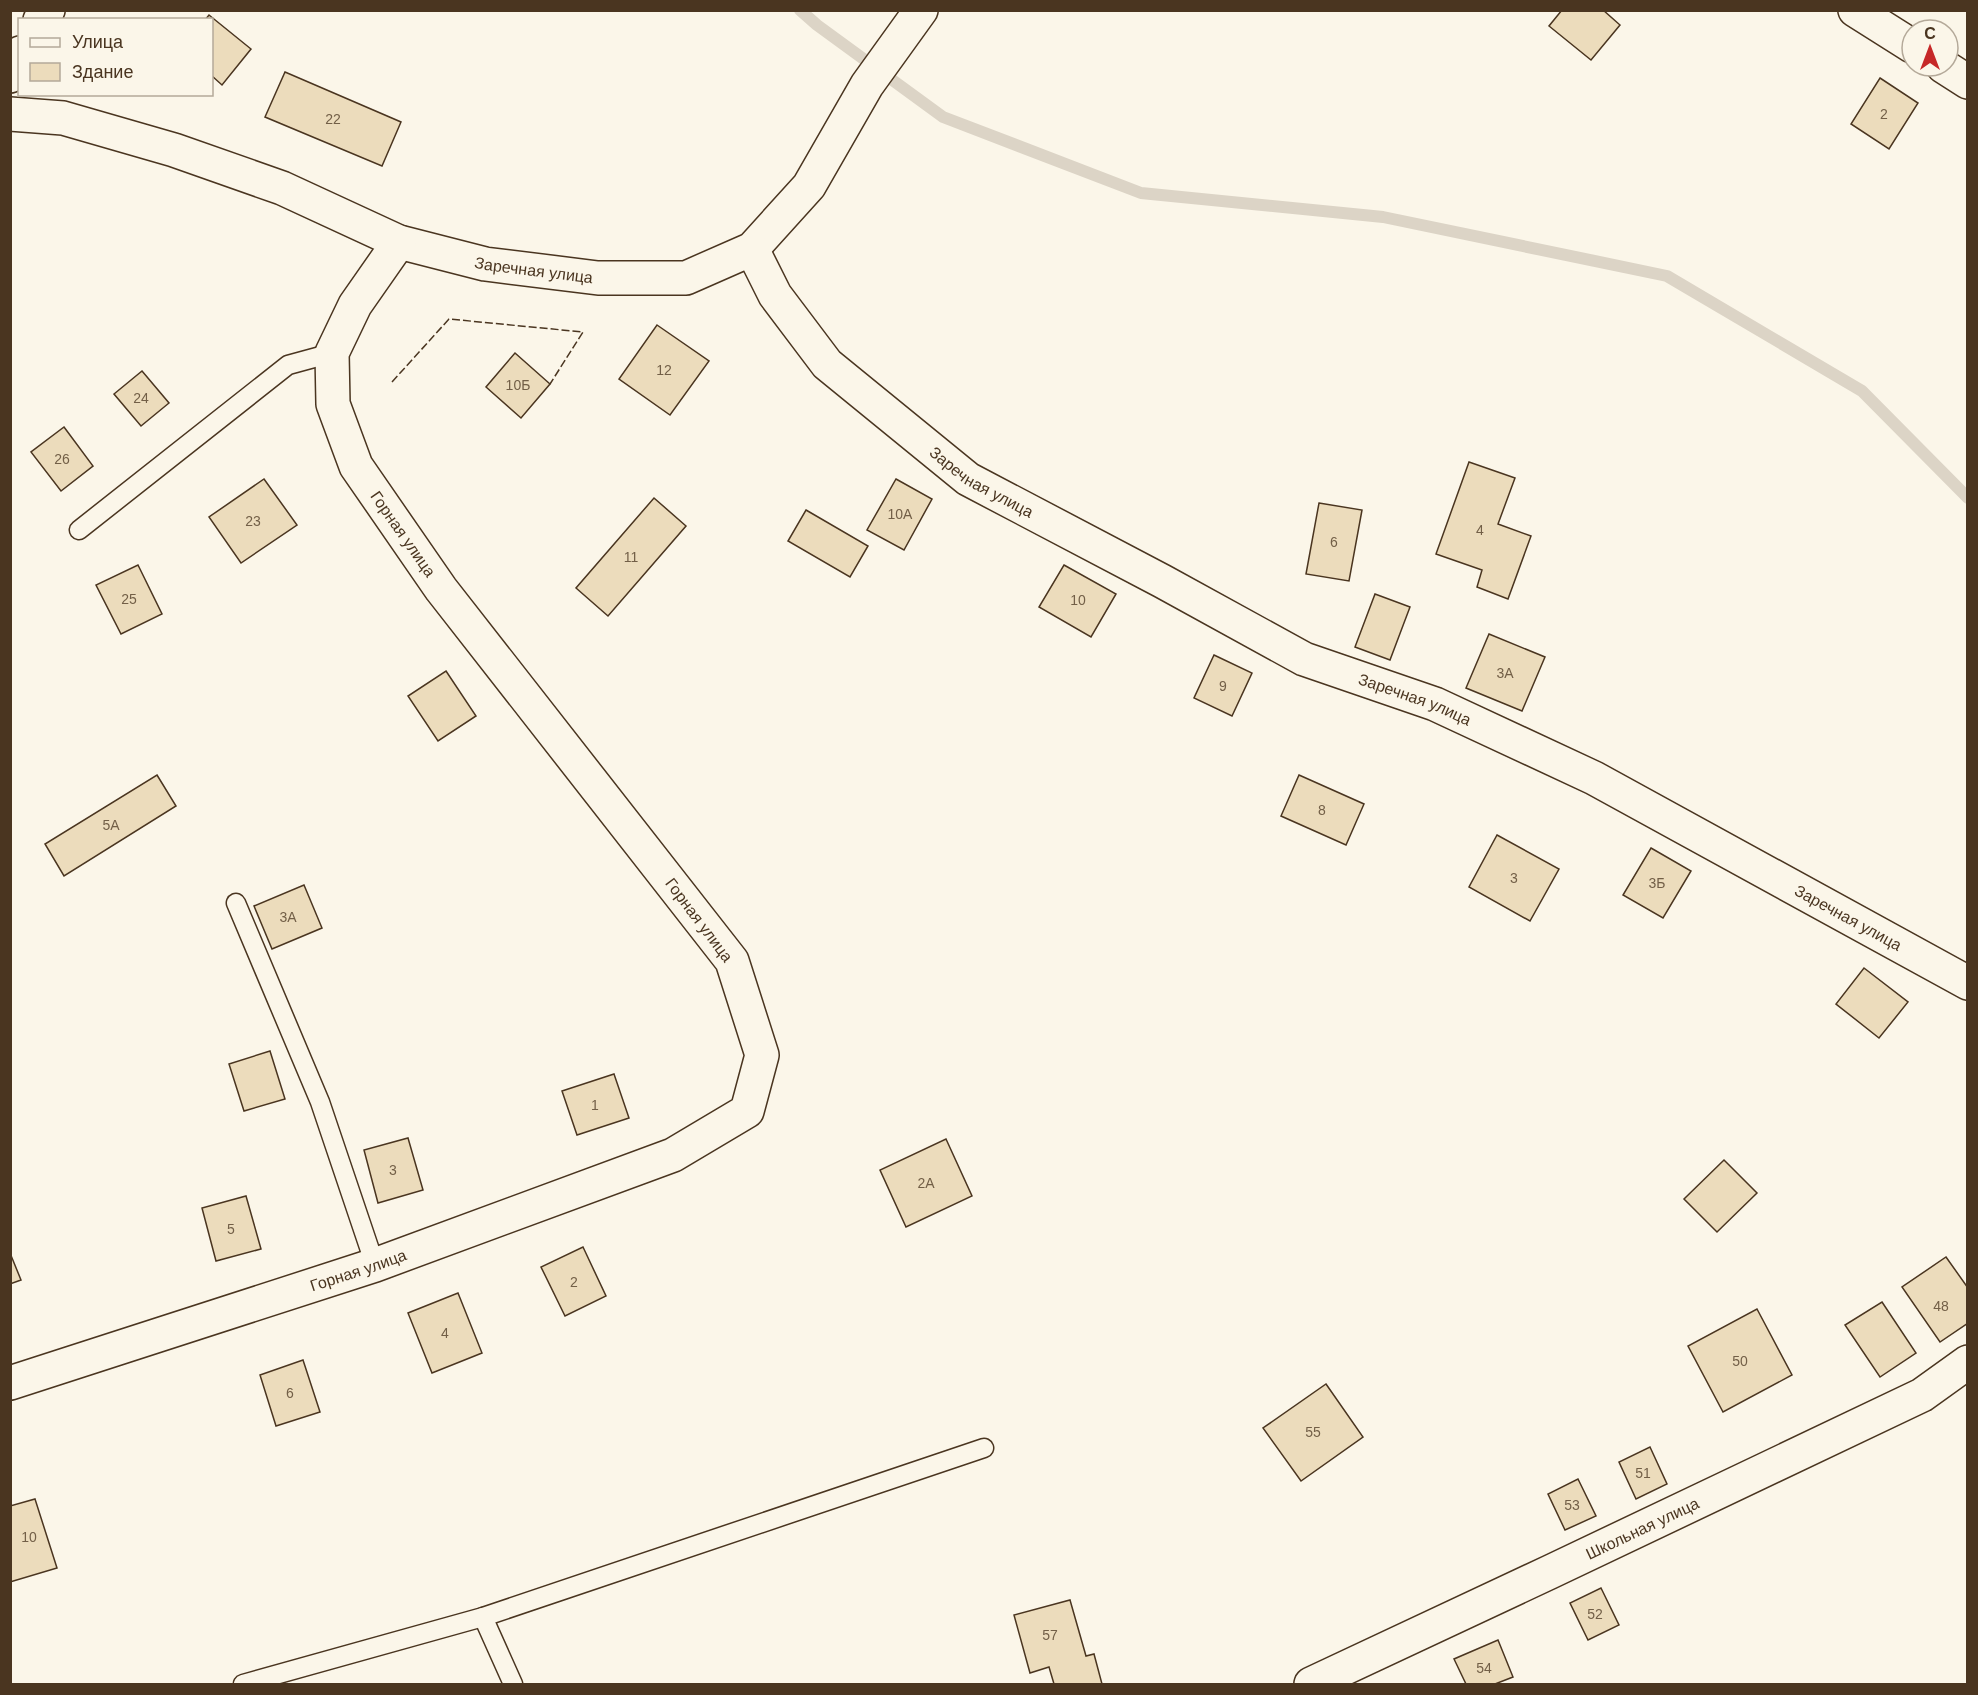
<svg xmlns="http://www.w3.org/2000/svg" width="1978" height="1695" viewBox="0 0 1978 1695" font-family="Arial,sans-serif">
	<style>
		.lines { fill: none; stroke-linecap: round; stroke-linejoin: round }
		.stream { stroke: #dcd4c6; stroke-width: 12 }
		.building { fill: #ecdcbc; stroke: #4a3520; stroke-width: 1.5 }
		.service-casing { stroke: #4a3520; stroke-width: 21 }
		.minor-casing { stroke: #4a3520; stroke-width: 36 }
		.service { stroke: #fbf6e9; stroke-width: 18 }
		.minor { stroke: #fbf6e9; stroke-width: 33 }
		.fence { stroke: #4a3520; stroke-width: 1.5; stroke-dasharray: 8 3; stroke-linecap: butt }
		.labels { text-anchor: middle; dominant-baseline: central; stroke-width: 4.5; stroke-linejoin: round; paint-order: stroke }
		.number-label { font-size: 14px; fill: #725f47 }
		.street-label { font-size: 16px; fill: #4a3520; stroke: #fbf6e9 }
	</style>
	<rect width="100%" height="100%" fill="#fbf6e9"/>
	<g class="lines">
		<path class="stream" d="M 800,10 L 817,25 L 943,117 L 1141,193 L 1383,217 L 1667,276 L 1862,391 L 1968,498"/>
	</g>
	<g class="building">
		<path d="M 1562,10 L 1603,10 L 1620,25 L 1591,60 L 1549,26 Z"/>
		<path d="M 209,15 L 251,49 L 222,85 L 212,76 L 212,20 L 205,20 Z"/>
		<path d="M 285,72 L 401,122 L 382,166 L 265,117 Z"/>
		<path d="M 1880,78 L 1918,103 L 1889,149 L 1851,124 Z"/>
		<path d="M 657,325 L 709,361 L 670,415 L 619,379 Z"/>
		<path d="M 515,353 L 550,384 L 521,418 L 486,387 Z"/>
		<path d="M 142,371 L 169,403 L 141,426 L 114,394 Z"/>
		<path d="M 64,427 L 93,466 L 61,491 L 31,452 Z"/>
		<path d="M 1469,462 L 1515,478 L 1498,524 L 1531,536 L 1508,599 L 1477,587 L 1482,570 L 1436,554 Z"/>
		<path d="M 264,479 L 297,525 L 241,563 L 209,517 Z"/>
		<path d="M 896,479 L 932,499 L 904,550 L 867,530 Z"/>
		<path d="M 654,498 L 686,526 L 608,616 L 576,588 Z"/>
		<path d="M 1319,503 L 1362,510 L 1349,581 L 1306,574 Z"/>
		<path d="M 806,510 L 868,546 L 850,577 L 788,541 Z"/>
		<path d="M 138,565 L 162,614 L 121,634 L 96,585 Z"/>
		<path d="M 1064,565 L 1116,594 L 1091,637 L 1039,607 Z"/>
		<path d="M 1375,594 L 1410,607 L 1390,660 L 1355,647 Z"/>
		<path d="M 1489,634 L 1545,657 L 1522,711 L 1466,688 Z"/>
		<path d="M 1214,655 L 1252,673 L 1232,716 L 1194,698 Z"/>
		<path d="M 446,671 L 476,716 L 438,741 L 408,696 Z"/>
		<path d="M 157,775 L 176,806 L 64,876 L 45,844 Z"/>
		<path d="M 1299,775 L 1364,804 L 1346,845 L 1281,816 Z"/>
		<path d="M 1497,835 L 1559,869 L 1530,921 L 1469,887 Z"/>
		<path d="M 1651,848 L 1691,871 L 1663,918 L 1623,895 Z"/>
		<path d="M 304,885 L 322,928 L 272,949 L 254,906 Z"/>
		<path d="M 1864,968 L 1908,1002 L 1879,1038 L 1836,1004 Z"/>
		<path d="M 270,1051 L 285,1099 L 244,1111 L 229,1064 Z"/>
		<path d="M 614,1074 L 629,1118 L 577,1135 L 562,1091 Z"/>
		<path d="M 408,1138 L 423,1190 L 378,1203 L 364,1150 Z"/>
		<path d="M 946,1139 L 972,1196 L 906,1227 L 880,1170 Z"/>
		<path d="M 1724,1160 L 1757,1193 L 1717,1232 L 1684,1199 Z"/>
		<path d="M 246,1196 L 261,1249 L 216,1261 L 202,1208 Z"/>
		<path d="M 583,1247 L 606,1296 L 565,1316 L 541,1267 Z"/>
		<path d="M 10,1253 L 21,1280 L 10,1284 Z"/>
		<path d="M 1946,1257 L 1968,1288 L 1968,1323 L 1940,1342 L 1902,1287 Z"/>
		<path d="M 458,1293 L 482,1353 L 432,1373 L 408,1313 Z"/>
		<path d="M 1882,1302 L 1916,1353 L 1880,1377 L 1845,1325 Z"/>
		<path d="M 1757,1309 L 1792,1375 L 1723,1412 L 1688,1346 Z"/>
		<path d="M 303,1360 L 320,1412 L 276,1426 L 260,1375 Z"/>
		<path d="M 1326,1384 L 1363,1437 L 1301,1481 L 1263,1428 Z"/>
		<path d="M 1650,1447 L 1667,1484 L 1636,1499 L 1619,1462 Z"/>
		<path d="M 1578,1479 L 1596,1516 L 1565,1530 L 1548,1494 Z"/>
		<path d="M 35,1499 L 57,1568 L 10,1582 L 10,1506 Z"/>
		<path d="M 1601,1588 L 1619,1625 L 1588,1640 L 1570,1603 Z"/>
		<path d="M 1070,1600 L 1086,1656 L 1094,1654 L 1102,1684 L 1054,1684 L 1049,1667 L 1030,1673 L 1014,1615 Z"/>
		<path d="M 1498,1640 L 1513,1677 L 1495,1684 L 1466,1684 L 1454,1659 Z"/>
	</g>
	<g class="lines">
		<g class="service-casing">
			<g id="service">
				<path d="M 79,530 L 288,365 L 332,353"/>
				<path d="M 236,903 L 320,1102 L 375,1265"/>
				<path d="M 483,1617 L 513,1684"/>
				<path d="M 243,1684 L 483,1617 L 984,1448"/>
			</g>
		</g>
		<g class="minor-casing">
			<g id="minor">
				<path d="M 1855,10 L 1912,46"/>
				<path d="M 40,20 L 48,10"/>
				<path d="M 1943,66 L 1968,82"/>
				<path d="M 10,76 L 20,53"/>
				<path id="s1" d="M 10,114 L 63,118 L 174,150 L 282,188 L 399,242 L 485,264 L 598,278 L 686,278 L 752,249 L 809,186 L 867,85 L 921,10"/>
				<path id="s2" d="M 752,249 L 775,295 L 827,364 L 968,479 L 1162,581 L 1304,659 L 1435,704 L 1594,778 L 1968,983"/>
				<path id="s3" d="M 10,1383 L 375,1265 L 673,1155 L 747,1111 L 762,1055 L 732,961 L 441,589 L 356,466 L 333,404 L 332,353 L 355,305 L 399,242"/>
				<path id="s4" d="M 1311,1684 L 1550,1572 L 1922,1395 L 1968,1362"/>
			</g>
		</g>
		<use href="#service" class="service"/>
		<use href="#minor" class="minor"/>
		<path class="fence" d="M 392,382 L 449,319 L 583,332 L 550,384"/>
	</g>
	<g class="labels">
		<g class="number-label">
			<text x="1884" y="114">2</text>
			<text x="333" y="119">22</text>
			<text x="664" y="370">12</text>
			<text x="518" y="385">10Б</text>
			<text x="141" y="398">24</text>
			<text x="62" y="459">26</text>
			<text x="900" y="514">10А</text>
			<text x="253" y="521">23</text>
			<text x="1480" y="530">4</text>
			<text x="1334" y="542">6</text>
			<text x="631" y="557">11</text>
			<text x="129" y="599">25</text>
			<text x="1078" y="600">10</text>
			<text x="1505" y="673">3А</text>
			<text x="1223" y="686">9</text>
			<text x="1322" y="810">8</text>
			<text x="111" y="825">5А</text>
			<text x="1514" y="878">3</text>
			<text x="1657" y="883">3Б</text>
			<text x="288" y="917">3А</text>
			<text x="595" y="1105">1</text>
			<text x="393" y="1170">3</text>
			<text x="926" y="1183">2А</text>
			<text x="231" y="1229">5</text>
			<text x="574" y="1282">2</text>
			<text x="1941" y="1306">48</text>
			<text x="445" y="1333">4</text>
			<text x="1740" y="1361">50</text>
			<text x="290" y="1393">6</text>
			<text x="1313" y="1432">55</text>
			<text x="1643" y="1473">51</text>
			<text x="1572" y="1505">53</text>
			<text x="29" y="1537">10</text>
			<text x="1595" y="1614">52</text>
			<text x="1050" y="1635">57</text>
			<text x="1484" y="1668">54</text>
		</g>
		<g class="street-label">
			<text stroke="none"><textPath href="#s1" startOffset="550">Заречная улица</textPath></text>
			<text stroke="none"><textPath href="#s2" startOffset="333">Заречная улица</textPath></text>
			<text transform="translate(403 534) rotate(55)">Горная улица</text>
			<text stroke="none"><textPath href="#s2" startOffset="819">Заречная улица</textPath></text>
			<text stroke="none"><textPath href="#s2" startOffset="1305">Заречная улица</textPath></text>
			<text transform="translate(699 920) rotate(53)">Горная улица</text>
			<text stroke="none"><textPath href="#s3" startOffset="366">Горная улица</textPath></text>
			<text stroke="none"><textPath href="#s4" startOffset="366">Школьная улица</textPath></text>
		</g>
	</g>
	<rect width="1978" height="1695" fill="none" stroke="#4a3520" stroke-width="24"/>
	<rect x="18" y="18" width="195" height="78" fill="#fbf6e9" stroke="#b4a999" stroke-width="1.5"/>
	<rect x="30" y="38" width="30" height="9" fill="#fbf6e9" stroke="#b4a999" stroke-width="1.5"/>
	<text x="72" y="48" font-size="18" fill="#4a3520">Улица</text>
	<rect x="30" y="63" width="30" height="18" fill="#ecdcbc" stroke="#b4a999" stroke-width="1.5"/>
	<text x="72" y="78" font-size="18" fill="#4a3520">Здание</text>
	<g transform="translate(1930 48)"><circle r="28" fill="#fbf6e9" stroke="#b4a999" stroke-width="1.5"/>
	<path d="M0-4.5L10 22L0 15L-10 22Z" fill="#c62828"/>
	<text y="-9" font-size="16" font-weight="bold" text-anchor="middle" fill="#4a3520">С</text>
	</g>
</svg>
